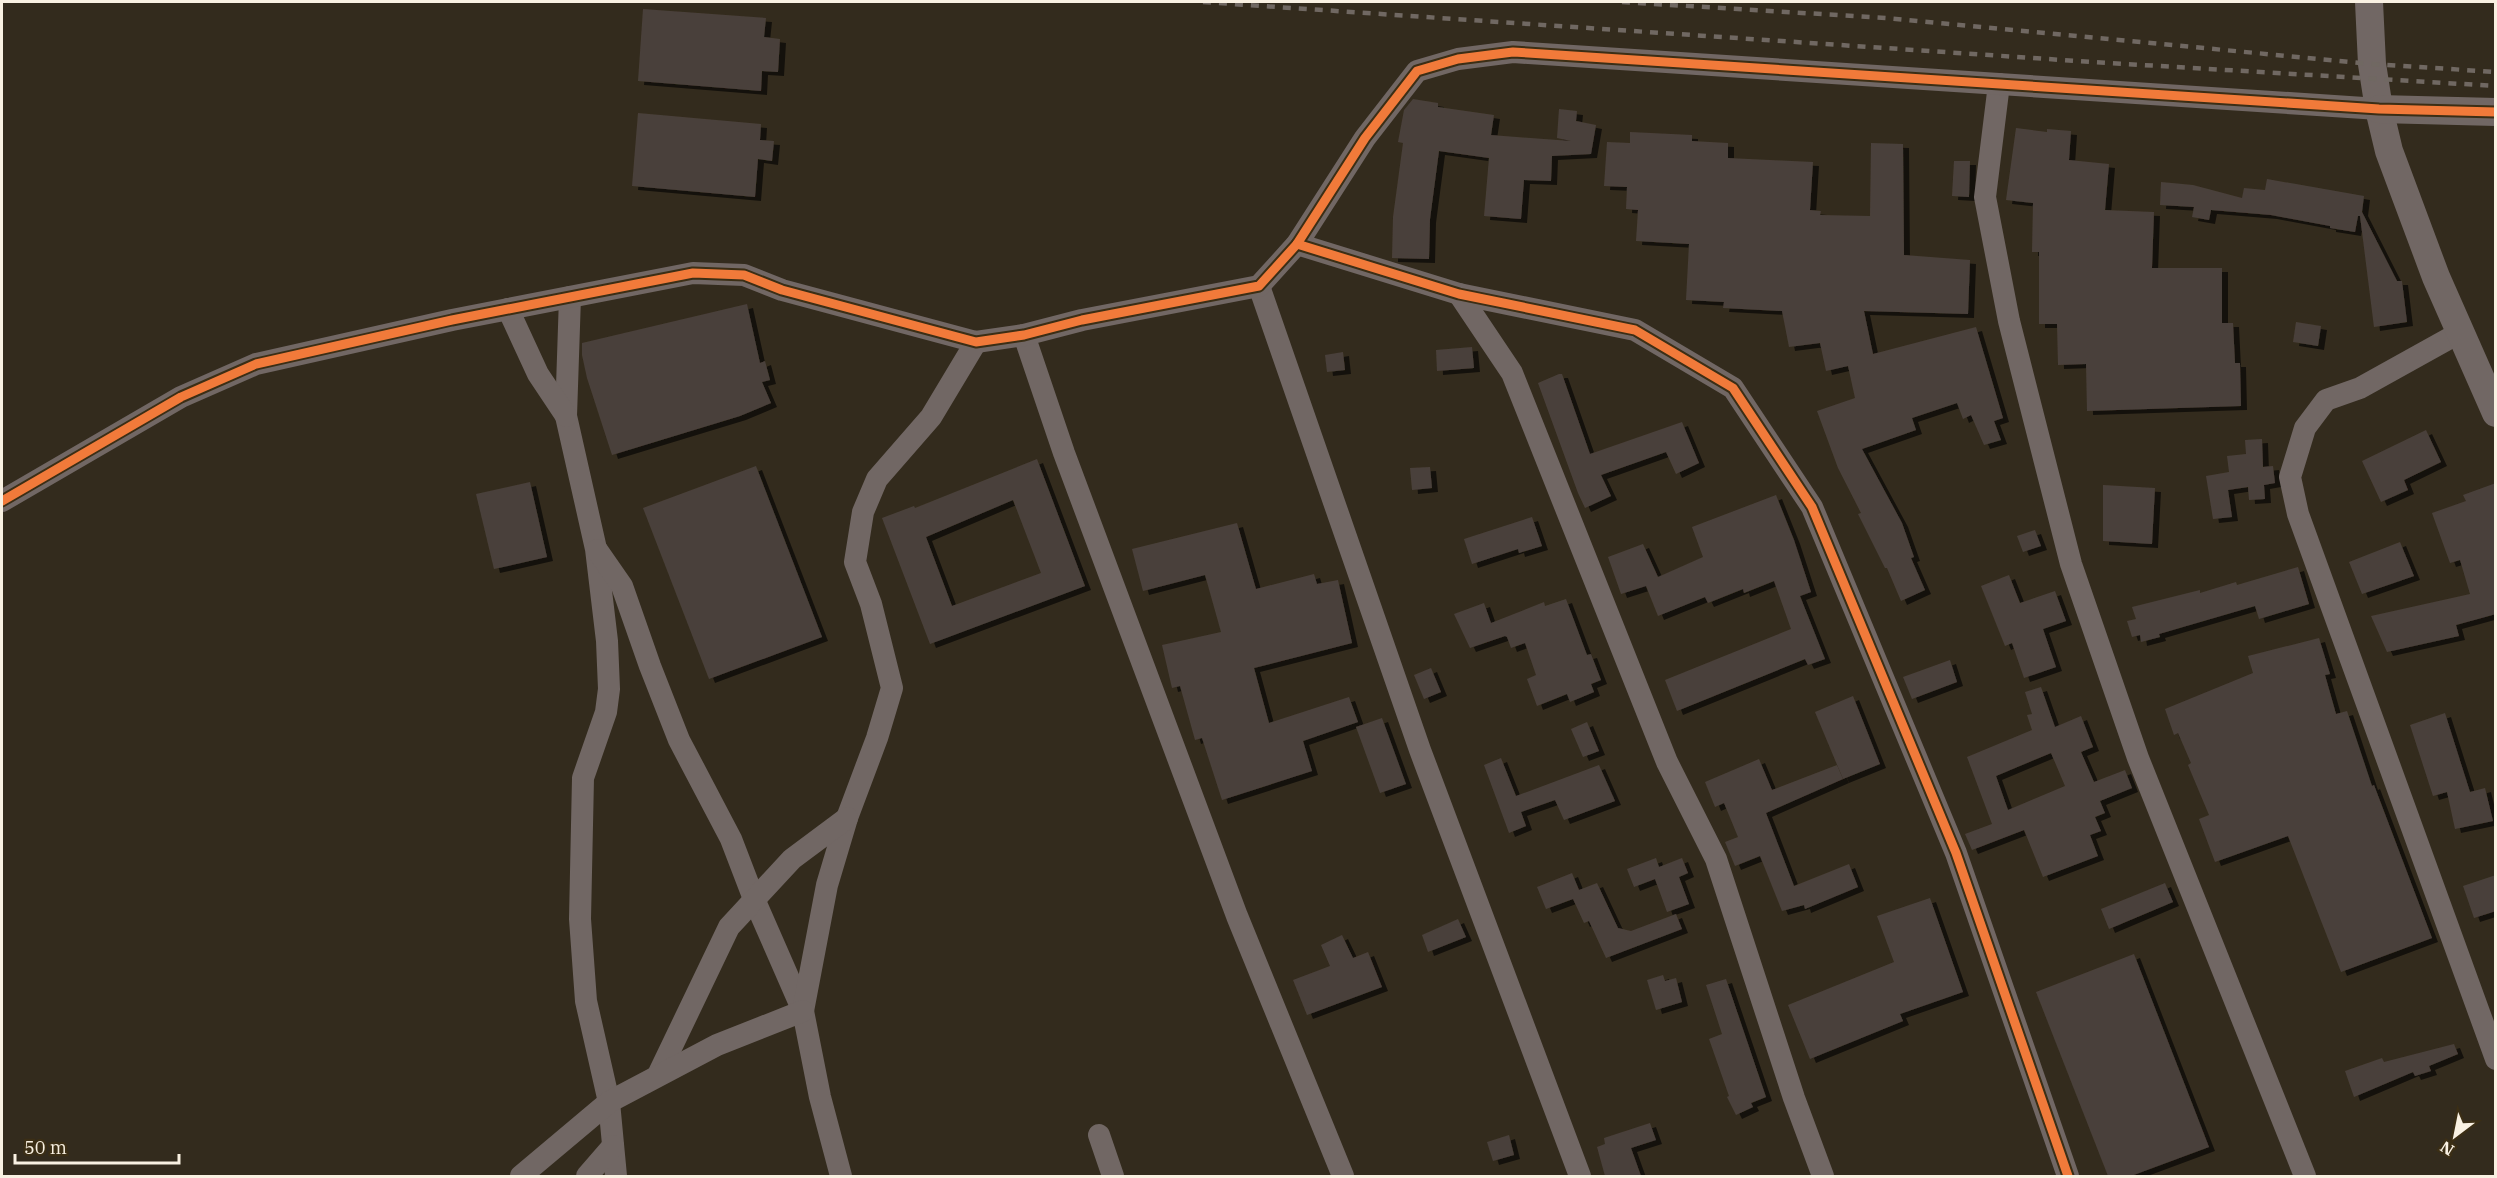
<svg xmlns="http://www.w3.org/2000/svg" width="2497" height="1178" viewBox="0 0 2497 1178" font-family="'IBM Plex Serif',serif">
	<style>
		.building { fill: #4a403a; fill-rule: evenodd; filter: url(#shadow) }
		.lines { fill: none; stroke-linecap: round; stroke-linejoin: round }
		.minor { stroke: #716764; stroke-width: 22 }
		.tertiary { stroke: #716764; stroke-width: 28 }
		.rail { stroke: #706862; stroke-width: 4.5; stroke-dasharray: 8 8; stroke-linecap: butt }
		.cycleway-casing { stroke: #3b2e15; stroke-width: 13 }
		.cycleway { stroke: #f17a3a; stroke-width: 9 }
	</style>
	<defs>
		<filter id="shadow"><feDropShadow dx="6" dy="4" stdDeviation="0" flood-color="#0009"/></filter>
	</defs>
	<rect width="100%" height="100%" fill="#332b1d"/>
	<g class="building">
		<path d="M 643,9 L 766,18 L 764,37 L 780,39 L 778,72 L 762,71 L 761,91 L 638,81 Z"/>
		<path d="M 1413,99 L 1438,103 L 1438,107 L 1494,115 L 1491,135 L 1571,141 L 1557,138 L 1559,109 L 1577,111 L 1576,121 L 1596,125 L 1591,154 L 1552,156 L 1551,181 L 1524,180 L 1521,219 L 1484,216 L 1489,158 L 1439,151 L 1430,219 L 1429,259 L 1392,258 L 1393,217 L 1403,143 L 1398,142 L 1404,110 Z"/>
		<path d="M 638,113 L 761,124 L 760,140 L 774,141 L 772,161 L 758,159 L 755,197 L 632,186 Z"/>
		<path d="M 2016,128 L 2047,132 L 2047,129 L 2071,131 L 2069,160 L 2109,164 L 2105,210 L 2154,212 L 2152,268 L 2222,268 L 2222,323 L 2233,323 L 2235,363 L 2240,363 L 2241,406 L 2087,411 L 2086,364 L 2058,365 L 2057,324 L 2039,324 L 2039,252 L 2032,252 L 2033,203 L 2006,200 Z"/>
		<path d="M 1630,132 L 1692,135 L 1692,141 L 1728,143 L 1728,158 L 1813,162 L 1810,210 L 1821,211 L 1820,215 L 1870,216 L 1871,143 L 1903,144 L 1904,255 L 1970,260 L 1968,314 L 1864,311 L 1873,354 L 1976,327 L 2003,418 L 1994,421 L 2001,440 L 1984,445 L 1971,415 L 1963,419 L 1957,403 L 1912,418 L 1916,430 L 1862,449 L 1902,523 L 1914,557 L 1911,558 L 1925,590 L 1901,601 L 1887,568 L 1885,568 L 1858,514 L 1861,513 L 1838,468 L 1817,411 L 1855,398 L 1848,366 L 1826,371 L 1820,343 L 1789,347 L 1782,311 L 1723,308 L 1724,302 L 1686,300 L 1689,244 L 1636,241 L 1638,210 L 1626,209 L 1627,187 L 1604,186 L 1607,142 L 1630,143 Z"/>
		<path d="M 1954,161 L 1970,161 L 1969,197 L 1952,196 Z"/>
		<path d="M 2267,179 L 2364,196 L 2362,212 L 2397,281 L 2402,281 L 2407,322 L 2374,327 L 2360,216 L 2358,216 L 2355,232 L 2330,228 L 2330,226 L 2271,215 L 2211,210 L 2209,220 L 2192,217 L 2194,207 L 2160,205 L 2161,182 L 2193,185 L 2242,198 L 2244,188 L 2265,190 Z"/>
		<path d="M 747,304 L 760,363 L 765,361 L 770,380 L 762,382 L 771,403 L 740,416 L 612,455 L 587,378 L 582,355 L 582,343 Z"/>
		<path d="M 2296,322 L 2321,326 L 2318,346 L 2293,342 Z"/>
		<path d="M 1472,347 L 1474,368 L 1437,371 L 1436,350 Z"/>
		<path d="M 1343,352 L 1345,370 L 1327,372 L 1325,355 Z"/>
		<path d="M 1559,374 L 1562,374 L 1590,454 L 1682,422 L 1699,463 L 1676,474 L 1666,452 L 1601,475 L 1611,496 L 1585,508 L 1578,493 L 1538,383 Z"/>
		<path d="M 2426,430 L 2441,462 L 2404,480 L 2408,490 L 2381,502 L 2362,461 Z"/>
		<path d="M 2262,439 L 2263,467 L 2273,466 L 2275,483 L 2264,485 L 2265,499 L 2249,500 L 2248,487 L 2228,490 L 2232,517 L 2213,519 L 2206,476 L 2229,472 L 2227,456 L 2246,454 L 2245,440 Z"/>
		<path d="M 1037,459 L 1085,586 L 930,644 L 882,518 L 914,506 L 915,508 ZM 1013,500 L 1041,573 L 952,606 L 926,537 Z"/>
		<path d="M 756,466 L 822,637 L 709,679 L 643,508 Z"/>
		<path d="M 1430,467 L 1432,488 L 1412,490 L 1410,468 Z"/>
		<path d="M 530,482 L 547,557 L 494,569 L 476,494 Z"/>
		<path d="M 2496,483 L 2496,614 L 2456,625 L 2459,636 L 2387,652 L 2371,616 L 2470,594 L 2460,560 L 2450,563 L 2432,513 L 2466,501 L 2463,495 Z"/>
		<path d="M 2103,485 L 2155,488 L 2152,544 L 2103,541 Z"/>
		<path d="M 1776,495 L 1794,540 L 1811,592 L 1800,596 L 1825,659 L 1808,665 L 1805,659 L 1677,711 L 1665,680 L 1791,629 L 1774,581 L 1744,593 L 1743,589 L 1708,603 L 1705,597 L 1658,616 L 1646,586 L 1621,594 L 1608,557 L 1643,544 L 1658,577 L 1703,557 L 1692,527 Z"/>
		<path d="M 1532,517 L 1542,546 L 1519,553 L 1518,549 L 1472,564 L 1464,539 Z"/>
		<path d="M 1237,523 L 1256,589 L 1314,574 L 1317,584 L 1338,580 L 1352,643 L 1254,668 L 1269,723 L 1349,697 L 1358,722 L 1303,741 L 1312,771 L 1222,800 L 1202,738 L 1195,740 L 1180,686 L 1172,688 L 1162,645 L 1221,632 L 1205,575 L 1143,591 L 1132,549 Z"/>
		<path d="M 2035,530 L 2041,546 L 2023,552 L 2017,536 Z"/>
		<path d="M 2400,542 L 2414,576 L 2362,594 L 2349,562 Z"/>
		<path d="M 2298,567 L 2309,604 L 2259,619 L 2255,606 L 2159,634 L 2160,637 L 2141,642 L 2140,635 L 2132,637 L 2127,621 L 2136,619 L 2132,607 L 2200,590 L 2200,593 L 2236,582 L 2237,585 Z"/>
		<path d="M 2009,575 L 2020,603 L 2055,591 L 2066,621 L 2043,629 L 2056,667 L 2024,678 L 2012,643 L 2005,646 L 1981,586 Z"/>
		<path d="M 1566,599 L 1587,655 L 1591,654 L 1601,680 L 1591,684 L 1594,692 L 1570,702 L 1567,694 L 1537,706 L 1527,679 L 1536,675 L 1525,643 L 1511,648 L 1507,637 L 1505,636 L 1470,648 L 1454,614 L 1484,603 L 1491,623 L 1544,602 L 1545,606 Z"/>
		<path d="M 2319,638 L 2330,674 L 2325,675 L 2336,714 L 2347,711 L 2372,786 L 2374,785 L 2432,938 L 2341,972 L 2288,836 L 2215,862 L 2199,819 L 2209,815 L 2188,765 L 2191,763 L 2178,733 L 2174,735 L 2165,709 L 2253,673 L 2248,656 Z"/>
		<path d="M 1950,660 L 1957,682 L 1912,699 L 1903,677 Z"/>
		<path d="M 1431,668 L 1441,692 L 1424,699 L 1414,675 Z"/>
		<path d="M 2041,687 L 2055,727 L 2081,716 L 2093,747 L 2081,752 L 2094,782 L 2125,770 L 2132,788 L 2100,801 L 2105,813 L 2095,817 L 2101,831 L 2090,835 L 2098,856 L 2043,877 L 2024,830 L 1972,850 L 1965,834 L 1992,824 L 1967,757 L 2032,730 L 2027,715 L 2032,714 L 2025,692 ZM 2051,753 L 2065,786 L 2008,810 L 1996,776 Z"/>
		<path d="M 1853,696 L 1880,764 L 1843,779 L 1815,712 Z"/>
		<path d="M 2445,713 L 2470,792 L 2485,788 L 2493,821 L 2455,829 L 2447,792 L 2433,796 L 2410,725 Z"/>
		<path d="M 1382,718 L 1406,784 L 1380,793 L 1356,727 Z"/>
		<path d="M 1587,722 L 1599,751 L 1583,757 L 1571,729 Z"/>
		<path d="M 1501,758 L 1516,796 L 1599,765 L 1615,801 L 1564,820 L 1555,800 L 1521,812 L 1526,826 L 1509,833 L 1484,765 Z"/>
		<path d="M 1759,759 L 1772,790 L 1837,765 L 1843,779 L 1766,813 L 1794,886 L 1849,864 L 1858,887 L 1805,909 L 1804,905 L 1782,911 L 1760,856 L 1735,866 L 1725,842 L 1738,837 L 1724,803 L 1715,807 L 1705,782 Z"/>
		<path d="M 1656,858 L 1659,867 L 1682,858 L 1688,873 L 1679,877 L 1689,904 L 1667,912 L 1655,879 L 1634,887 L 1627,869 Z"/>
		<path d="M 1572,873 L 1579,890 L 1597,883 L 1618,928 L 1631,931 L 1676,914 L 1682,929 L 1606,958 L 1589,921 L 1584,923 L 1573,899 L 1546,909 L 1537,887 Z"/>
		<path d="M 2496,875 L 2496,911 L 2474,918 L 2463,886 Z"/>
		<path d="M 2165,883 L 2173,902 L 2109,929 L 2101,909 Z"/>
		<path d="M 1930,898 L 1963,992 L 1900,1014 L 1903,1021 L 1810,1059 L 1788,1005 L 1894,962 L 1877,916 Z"/>
		<path d="M 1458,919 L 1466,937 L 1428,952 L 1422,935 Z"/>
		<path d="M 1342,935 L 1353,958 L 1368,952 L 1382,987 L 1307,1015 L 1293,980 L 1330,966 L 1321,945 Z"/>
		<path d="M 2134,954 L 2209,1147 L 2131,1176 L 2108,1176 L 2036,992 Z"/>
		<path d="M 1663,975 L 1665,981 L 1676,978 L 1682,1002 L 1656,1010 L 1647,980 Z"/>
		<path d="M 1726,979 L 1766,1097 L 1751,1103 L 1753,1107 L 1736,1115 L 1727,1097 L 1729,1096 L 1709,1039 L 1722,1034 L 1706,985 Z"/>
		<path d="M 2454,1044 L 2458,1054 L 2429,1066 L 2431,1071 L 2415,1076 L 2413,1072 L 2354,1097 L 2345,1071 L 2382,1058 L 2384,1062 Z"/>
		<path d="M 1650,1123 L 1656,1140 L 1631,1148 L 1641,1176 L 1605,1176 L 1597,1147 L 1605,1144 L 1604,1138 Z"/>
		<path d="M 1509,1135 L 1514,1155 L 1493,1161 L 1487,1142 Z"/>
	</g>
	<g class="lines">
		<g class="minor">
			<path d="M 1999,84 L 1985,197 L 2009,321 L 2071,564 L 2138,758 L 2305,1176"/>
			<path d="M 1297,244 L 1459,294 L 1635,330 L 1733,388 L 1812,507 L 1956,853 L 2068,1176"/>
			<path d="M 1259,286 L 1420,750 L 1580,1176"/>
			<path d="M 1459,294 L 1512,373 L 1667,762 L 1716,859 L 1794,1098 L 1823,1176"/>
			<path d="M 570,297 L 566,416 L 596,549 L 607,641 L 609,689 L 606,712 L 583,778 L 580,919 L 586,1001 L 609,1102 L 616,1176"/>
			<path d="M 508,309 L 538,374 L 566,416"/>
			<path d="M 2459,333 L 2360,388 L 2326,400 L 2305,428 L 2290,477 L 2298,514 L 2496,1059"/>
			<path d="M 1024,335 L 1064,453 L 1237,916 L 1343,1176"/>
			<path d="M 2,501 L 181,397 L 256,364 L 452,320 L 693,273 L 744,275 L 782,290 L 976,342 L 1024,335 L 1082,320 L 1259,286 L 1297,244 L 1365,138 L 1417,71 L 1458,59 L 1513,52 L 2379,109"/>
			<path d="M 597,550 L 622,586 L 650,666 L 679,740 L 731,839 L 754,899 L 803,1011 L 820,1097 L 841,1176"/>
			<path d="M 803,1011 L 827,885 L 847,818 L 877,738 L 892,688 L 871,604 L 855,562 L 863,512 L 877,479 L 931,417 L 976,342"/>
			<path d="M 658,1075 L 729,927 L 792,859 L 847,818"/>
			<path d="M 1099,1135 L 1113,1176"/>
			<path d="M 521,1176 L 609,1102 L 717,1045 L 803,1011"/>
			<path d="M 587,1176 L 613,1146"/>
		</g>
		<g class="tertiary">
			<path d="M 2369,2 L 2372,64 L 2379,109 L 2389,151 L 2436,277 L 2496,413"/>
			<path d="M 2379,109 L 2496,112"/>
		</g>
		<g class="rail">
			<path d="M 1203,2 L 2092,62 L 2496,86"/>
			<path d="M 1622,2 L 1886,18 L 2372,64 L 2496,72"/>
		</g>
		<g class="cycleway-casing">
			<g id="cycleway">
				<path d="M 1297,244 L 1459,294 L 1635,330 L 1733,388 L 1812,507 L 1956,853 L 2068,1176"/>
				<path d="M 2,501 L 181,397 L 256,364 L 452,320 L 693,273 L 744,275 L 782,290 L 976,342 L 1024,335 L 1082,320 L 1259,286 L 1297,244 L 1365,138 L 1417,71 L 1458,59 L 1513,52 L 2379,109 L 2496,112"/>
			</g>
		</g>
		<use href="#cycleway" class="cycleway"/>
	</g>
	<rect width="2497" height="1178" fill="none" stroke="#f9f1e2" stroke-width="6"/>
	<g transform="translate(2455 1136) rotate(212)" stroke="#3b2e15" stroke-width="4.5" paint-order="stroke">
	<path d="M0-4.5L10 22L0 15L-10 22Z" fill="#f9f1e2"/>
	<text y="-9" font-size="16" font-weight="bold" text-anchor="middle" fill="#f9f1e2">N</text>
	</g>
	<path d="M15 1154v9h164v-9" fill="none" stroke="#f9f1e2" stroke-width="3"/>
	<text x="24" y="1154" font-size="18" fill="#f9f1e2" stroke="#3b2e15" stroke-width="4.5" paint-order="stroke">50 m</text>
</svg>
